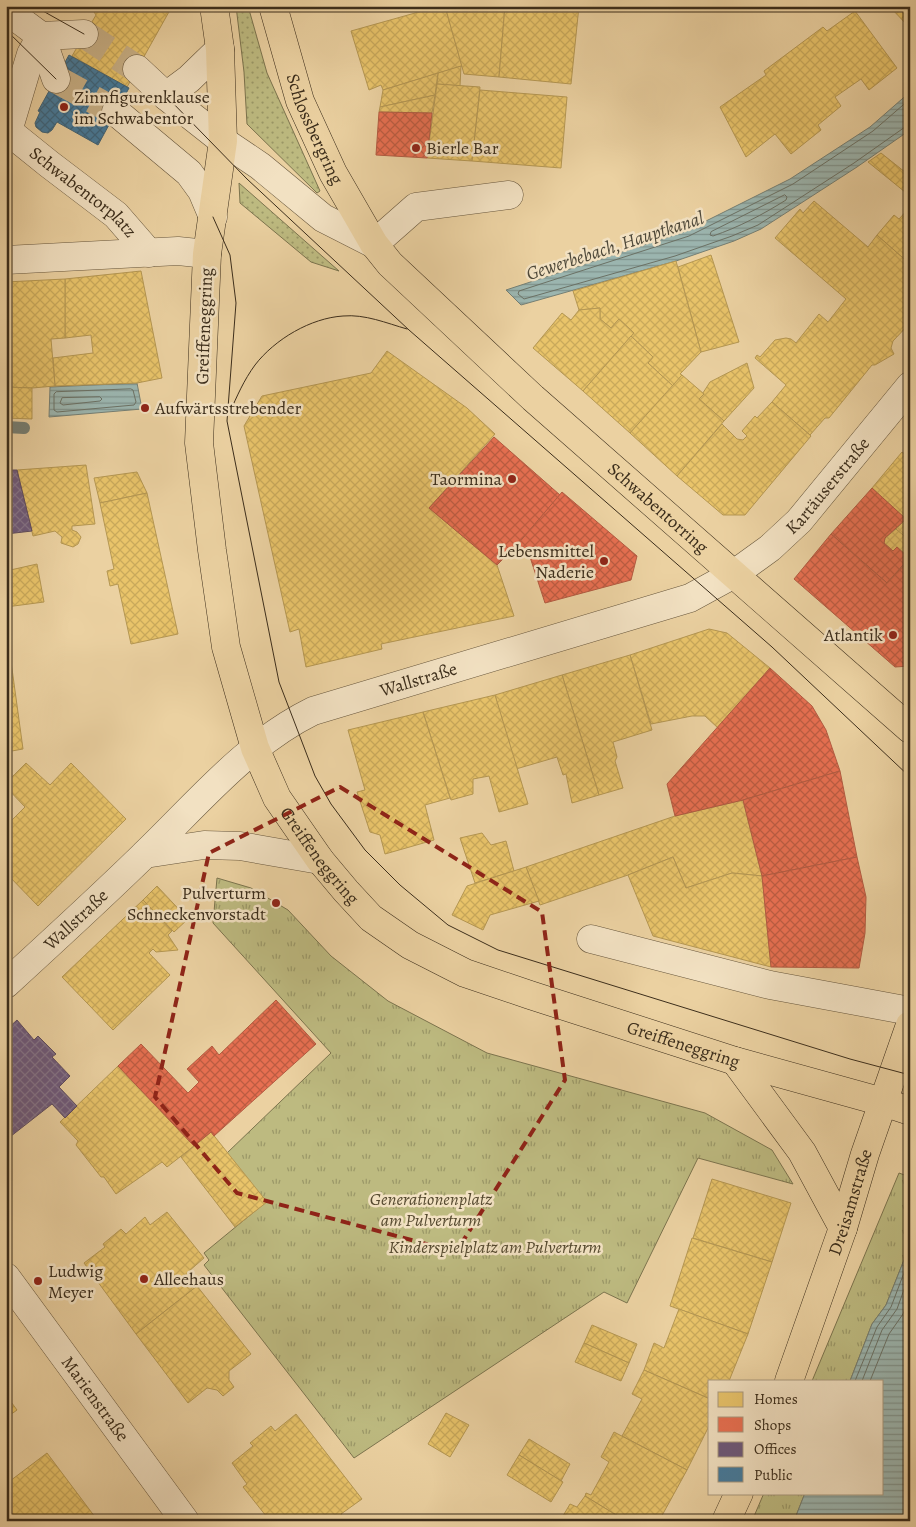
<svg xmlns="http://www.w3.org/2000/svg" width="916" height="1527" viewBox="0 0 916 1527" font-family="Alegreya,serif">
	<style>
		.grass { fill: url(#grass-dots); stroke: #7c744e }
		.park { fill: url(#park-tufts); stroke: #7c744e }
		.water { fill: url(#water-rules); stroke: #757f74 }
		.homes { fill: url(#homes-cross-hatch); stroke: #b59752 }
		.shops { fill: url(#shops-cross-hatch); stroke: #b35b41 }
		.offices { fill: url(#offices-cross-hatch); stroke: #5e4c5e }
		.public { fill: url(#public-cross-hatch); stroke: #426476 }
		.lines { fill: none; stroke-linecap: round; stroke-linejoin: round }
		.shore { stroke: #6b7165; stroke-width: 1 }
		.stream { stroke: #757f74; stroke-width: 12 }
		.minor-tunnel { stroke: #c8b086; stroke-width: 28; stroke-dasharray: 28 14; stroke-linecap: butt }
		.minor-casing { stroke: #67563c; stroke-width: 29 }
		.major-casing { stroke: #3b2d1b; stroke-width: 29 }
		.minor { stroke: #f2e1c2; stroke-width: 28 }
		.major { stroke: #ebd1a1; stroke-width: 28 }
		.tram { stroke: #3b2d1b; stroke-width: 1 }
		.marked { fill: none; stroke: #8f2418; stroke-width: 4; stroke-dasharray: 10 6; stroke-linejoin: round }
		.poi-dot { fill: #8f2418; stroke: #f2e1c2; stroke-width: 2 }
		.labels { text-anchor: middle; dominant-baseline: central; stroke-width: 5; stroke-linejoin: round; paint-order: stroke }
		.poi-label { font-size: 18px; fill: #3b2d1b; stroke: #f2e1c2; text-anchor: start }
		.street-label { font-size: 18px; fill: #3b2d1b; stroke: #f2e1c2 }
		.park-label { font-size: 18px; font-style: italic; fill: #55492f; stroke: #f2e1c2 }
		.water-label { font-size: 19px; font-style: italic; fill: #4e4839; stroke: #f2e1c2 }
	</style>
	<defs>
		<pattern id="grass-dots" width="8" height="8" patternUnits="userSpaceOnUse" patternTransform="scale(1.25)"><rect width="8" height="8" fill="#bdba80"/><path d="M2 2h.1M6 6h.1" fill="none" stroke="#9b9868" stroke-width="1.8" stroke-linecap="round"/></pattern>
		<pattern id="park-tufts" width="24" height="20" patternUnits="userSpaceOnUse" patternTransform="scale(1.25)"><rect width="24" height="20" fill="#bdba80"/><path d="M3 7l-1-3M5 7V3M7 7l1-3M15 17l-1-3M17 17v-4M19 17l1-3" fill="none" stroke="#9b9868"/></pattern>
		<pattern id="water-rules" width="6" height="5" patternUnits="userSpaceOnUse" patternTransform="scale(1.25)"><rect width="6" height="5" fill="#9bb5af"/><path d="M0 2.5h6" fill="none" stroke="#80948e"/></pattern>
		<pattern id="homes-cross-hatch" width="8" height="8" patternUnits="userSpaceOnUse" patternTransform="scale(1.25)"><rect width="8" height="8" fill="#e9c46a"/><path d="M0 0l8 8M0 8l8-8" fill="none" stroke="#c9a95b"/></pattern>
		<pattern id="shops-cross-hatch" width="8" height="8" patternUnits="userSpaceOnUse" patternTransform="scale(1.25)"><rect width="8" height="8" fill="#e76f51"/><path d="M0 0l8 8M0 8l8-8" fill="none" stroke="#bc5c42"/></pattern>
		<pattern id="offices-cross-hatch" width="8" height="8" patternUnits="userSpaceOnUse" patternTransform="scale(1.25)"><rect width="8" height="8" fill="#6d597a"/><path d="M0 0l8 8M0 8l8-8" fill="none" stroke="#83738a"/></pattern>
		<pattern id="public-cross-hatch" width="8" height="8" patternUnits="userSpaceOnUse" patternTransform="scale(1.25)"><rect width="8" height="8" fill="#457b9d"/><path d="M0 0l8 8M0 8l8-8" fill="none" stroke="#3b657f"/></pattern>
	</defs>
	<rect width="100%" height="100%" fill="#ebd1a1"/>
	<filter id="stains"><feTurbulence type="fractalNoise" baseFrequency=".004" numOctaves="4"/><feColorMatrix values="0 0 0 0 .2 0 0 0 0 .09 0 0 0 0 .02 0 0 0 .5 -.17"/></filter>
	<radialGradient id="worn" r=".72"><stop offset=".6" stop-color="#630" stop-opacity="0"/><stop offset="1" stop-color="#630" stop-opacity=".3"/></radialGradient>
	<g class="grass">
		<path d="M 236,6 L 248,6 L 267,73 L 320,191 L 317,193 L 247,124 L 244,72 Z"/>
		<path d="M 239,183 L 339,271 L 311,262 L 240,203 Z"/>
	</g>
	<g class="park">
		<path d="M 217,878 L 251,888 L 288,910 L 331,956 L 388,1001 L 487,1053 L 705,1113 L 772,1150 L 793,1184 L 698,1158 L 627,1303 L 604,1292 L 354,1458 L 204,1265 L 209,1260 L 204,1253 L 266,1202 L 227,1153 L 331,1053 L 213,923 Z"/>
		<path d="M 899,1173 L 910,1177 L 910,1245 L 886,1305 L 872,1324 L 850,1381 L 812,1381 Z"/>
		<path d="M 764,1493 L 805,1493 L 794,1521 L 752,1521 Z"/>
	</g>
	<g class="water">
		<path d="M 910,92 L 910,130 L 857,167 L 761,229 L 734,241 L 676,261 L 521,305 L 506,290 L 686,231 L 790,179 L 870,127 Z"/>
		<path d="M 137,383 L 142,409 L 49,417 L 50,387 Z"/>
		<path d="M 910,1245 L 910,1521 L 794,1521 L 805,1493 L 882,1493 L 882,1381 L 850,1381 L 872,1324 L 886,1305 Z"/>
	</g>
	<g class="homes">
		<path d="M 90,6 L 169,6 L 170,10 L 127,87 L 72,56 L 96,15 Z"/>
		<path d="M 440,6 L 445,6 L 462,66 L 383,90 L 381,85 L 369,90 L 351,31 Z"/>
		<path d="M 445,6 L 505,6 L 499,77 L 464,74 Z"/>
		<path d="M 505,6 L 579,6 L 571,84 L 499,77 Z"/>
		<path d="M 889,6 L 910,6 L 910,28 Z"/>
		<path d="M 855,11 L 897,68 L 869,90 L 861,79 L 835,97 L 841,106 L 818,125 L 821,130 L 791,154 L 775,134 L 746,157 L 720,107 L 766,75 L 764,71 L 823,27 L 827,31 Z"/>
		<path d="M 461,66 L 460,86 L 437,84 L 438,73 Z"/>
		<path d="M 438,73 L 435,95 L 380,107 L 383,90 Z"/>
		<path d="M 437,84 L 480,87 L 472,161 L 427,158 Z"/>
		<path d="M 480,90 L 567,97 L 561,168 L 472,161 Z"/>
		<path d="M 435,95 L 432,113 L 379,112 L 380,107 Z"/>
		<path d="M 881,153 L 910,176 L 910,185 L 905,192 L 868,162 Z"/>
		<path d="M 814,201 L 868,247 L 877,235 L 910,264 L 910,323 L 893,341 L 891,348 L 894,354 L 875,365 L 872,365 L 829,418 L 825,418 L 810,435 L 772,402 L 786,385 L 755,358 L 757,355 L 760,357 L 775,340 L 786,338 L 791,339 L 796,343 L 819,314 L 828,322 L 846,299 L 775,238 L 800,209 L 803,213 Z"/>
		<path d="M 910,207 L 910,264 L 877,235 L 894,215 L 899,219 Z"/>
		<path d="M 711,255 L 739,342 L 701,352 L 678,267 Z"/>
		<path d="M 676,261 L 701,352 L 680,374 L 682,375 L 673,386 L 648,363 L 653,357 L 631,336 L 634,333 L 619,319 L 611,328 L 600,319 L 600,308 L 579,310 L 573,291 Z"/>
		<path d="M 141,271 L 162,378 L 137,383 L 55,386 L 53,358 L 93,353 L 91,335 L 65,338 L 65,279 Z"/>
		<path d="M 65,279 L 65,338 L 51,339 L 55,386 L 32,388 L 6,387 L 6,282 Z"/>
		<path d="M 600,308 L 600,319 L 611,328 L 619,319 L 634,333 L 583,391 L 533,348 L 562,313 L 571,320 L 579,310 Z"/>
		<path d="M 631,336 L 653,357 L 648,363 L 673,386 L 630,433 L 583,391 Z"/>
		<path d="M 387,351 L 467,408 L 495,434 L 429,508 L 497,565 L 514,616 L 381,644 L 382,649 L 306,667 L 299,629 L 290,632 L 244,426 L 262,396 L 371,373 Z"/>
		<path d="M 747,363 L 754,388 L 724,421 L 699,399 L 710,382 Z"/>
		<path d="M 682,375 L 704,394 L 699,399 L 724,421 L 677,476 L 630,433 Z"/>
		<path d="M 6,387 L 32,388 L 32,419 L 6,418 Z"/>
		<path d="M 772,402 L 811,436 L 745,515 L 723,515 L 677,476 L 722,424 L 737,439 L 743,440 L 747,436 L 742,431 L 755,416 L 757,418 Z"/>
		<path d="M 902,452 L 910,458 L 910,515 L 906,519 L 872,488 Z"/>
		<path d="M 86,465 L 95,524 L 72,526 L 72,530 L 77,532 L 81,537 L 78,544 L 73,547 L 61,543 L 62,537 L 55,531 L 33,536 L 17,470 Z"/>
		<path d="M 137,472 L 147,493 L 100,503 L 94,478 Z"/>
		<path d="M 147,493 L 178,634 L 131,644 L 118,584 L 110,586 L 107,571 L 114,569 L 100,503 Z"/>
		<path d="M 906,519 L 910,522 L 910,531 L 904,537 L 896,529 Z"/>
		<path d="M 896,529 L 910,541 L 909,558 L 897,547 L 893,551 L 884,543 L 885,538 Z"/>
		<path d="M 37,564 L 44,602 L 6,607 L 6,571 Z"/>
		<path d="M 6,625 L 23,749 L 6,752 Z"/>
		<path d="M 709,629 L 727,633 L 770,668 L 718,728 L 705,716 L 692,716 L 651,724 L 630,655 Z"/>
		<path d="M 630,655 L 652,730 L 613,742 L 617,757 L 615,761 L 623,788 L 599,795 L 562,675 Z"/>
		<path d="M 562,675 L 599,795 L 572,803 L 566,774 L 563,775 L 557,757 L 516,769 L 495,695 Z"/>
		<path d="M 495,695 L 528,804 L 499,812 L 489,776 L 473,779 L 473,794 L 451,800 L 423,712 Z"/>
		<path d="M 423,712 L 450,798 L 425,805 L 434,840 L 385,854 L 380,835 L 370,832 L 357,792 L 365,790 L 348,730 Z"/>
		<path d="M 26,763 L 50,785 L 71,763 L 126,819 L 38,906 L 6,873 L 6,826 L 25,807 L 6,787 L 6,783 Z"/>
		<path d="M 743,800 L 762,876 L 732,873 L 686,888 L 673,857 L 628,875 L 540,905 L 526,867 L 675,816 Z"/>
		<path d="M 482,833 L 491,845 L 506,841 L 514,871 L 475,883 L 460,838 Z"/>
		<path d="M 673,857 L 686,888 L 732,873 L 762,876 L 771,967 L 653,936 L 628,875 Z"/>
		<path d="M 526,867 L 539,901 L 490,915 L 483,930 L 452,915 L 467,886 Z"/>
		<path d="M 157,886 L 188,919 L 174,932 L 143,900 Z"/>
		<path d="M 143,900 L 172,931 L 168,935 L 178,950 L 156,952 L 153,949 L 149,953 L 170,975 L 113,1030 L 62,977 Z"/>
		<path d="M 118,1066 L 194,1146 L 167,1167 L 162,1162 L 116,1194 L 104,1177 L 101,1177 L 76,1145 L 78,1141 L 60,1122 Z"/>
		<path d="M 211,1132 L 267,1202 L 235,1227 L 181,1157 Z"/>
		<path d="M 712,1179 L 791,1203 L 772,1262 L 693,1238 Z"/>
		<path d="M 167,1212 L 204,1258 L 188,1272 L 197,1286 L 136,1334 L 84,1263 L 105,1247 L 103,1244 L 121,1229 L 126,1234 L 145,1217 L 150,1225 Z"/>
		<path d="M 692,1238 L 772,1262 L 748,1334 L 670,1306 Z"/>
		<path d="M 197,1286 L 251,1354 L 229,1371 L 229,1380 L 234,1387 L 223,1396 L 217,1390 L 207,1388 L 188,1403 L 136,1334 Z"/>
		<path d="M 679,1309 L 748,1334 L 729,1381 L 710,1381 L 710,1399 L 644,1370 L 654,1343 L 664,1348 Z"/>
		<path d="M 592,1325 L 637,1344 L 629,1363 L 584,1343 Z"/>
		<path d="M 584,1343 L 629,1363 L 621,1381 L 575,1362 Z"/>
		<path d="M 644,1370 L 710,1399 L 710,1424 L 687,1470 L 622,1436 L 642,1399 L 632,1394 Z"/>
		<path d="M 6,1395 L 17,1410 L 6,1418 Z"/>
		<path d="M 446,1413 L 469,1425 L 450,1457 L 428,1444 Z"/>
		<path d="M 296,1414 L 362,1499 L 341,1514 L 346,1521 L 270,1521 L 243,1487 L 247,1484 L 232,1463 L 253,1446 L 250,1443 L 271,1426 L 275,1431 Z"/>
		<path d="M 614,1432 L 687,1470 L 659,1521 L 626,1521 L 585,1496 L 586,1493 L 591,1495 L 609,1462 L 601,1457 Z"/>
		<path d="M 529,1439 L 570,1464 L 561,1481 L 519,1455 Z"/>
		<path d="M 47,1453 L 98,1521 L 6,1521 L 6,1484 Z"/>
		<path d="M 519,1455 L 563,1482 L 551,1502 L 507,1475 Z"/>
		<path d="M 585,1496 L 626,1521 L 560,1521 L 570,1504 L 577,1507 Z"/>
	</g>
	<g class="shops">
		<path d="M 379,112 L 432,113 L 427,158 L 376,155 Z"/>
		<path d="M 494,437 L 560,495 L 517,545 L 497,565 L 429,508 Z"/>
		<path d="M 872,488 L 906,519 L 885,538 L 884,543 L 893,551 L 897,547 L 909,558 L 887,583 L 831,534 Z"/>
		<path d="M 562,492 L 637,556 L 631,580 L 545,603 L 530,557 L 517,545 Z"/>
		<path d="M 831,534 L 887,583 L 910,558 L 910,666 L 895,667 L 794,579 Z"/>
		<path d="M 770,668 L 812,706 L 826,730 L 840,771 L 743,800 L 675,816 L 667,784 Z"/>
		<path d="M 840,771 L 857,857 L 762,876 L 743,800 Z"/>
		<path d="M 857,857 L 866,897 L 865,933 L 859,968 L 771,967 L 762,876 Z"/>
		<path d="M 276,1000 L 316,1044 L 214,1136 L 211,1132 L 194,1146 L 118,1066 L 141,1044 L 188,1093 L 199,1082 L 187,1069 L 212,1046 L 219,1055 Z"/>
	</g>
	<g class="offices">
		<path d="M 6,470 L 17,470 L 32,531 L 6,534 Z"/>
		<path d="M 17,1020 L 34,1040 L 38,1036 L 56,1054 L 52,1057 L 70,1076 L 59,1087 L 77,1106 L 65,1118 L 52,1104 L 6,1140 L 6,1030 Z"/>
	</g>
	<path class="public" d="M 69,55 L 129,88 L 98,145 L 57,122 L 52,130 L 48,133 L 42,132 L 36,127 L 35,123 L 40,112 L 38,111 Z"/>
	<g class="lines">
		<g class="shore">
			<path d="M 910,99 L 873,131 L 793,184 L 689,236 L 519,291 L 518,294 L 524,299 L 675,256 L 732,236 L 758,225 L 854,163 L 905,127 L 910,126"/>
			<path d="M 785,195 L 787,197 L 786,200 C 762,215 739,227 713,236 L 710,235 L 711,232 Z"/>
			<path d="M 131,389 L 133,390 L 136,402 L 134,405 L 57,412 L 54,410 L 54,394 L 56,392 Z"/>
			<path d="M 100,397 L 102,399 L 100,401 L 63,405 L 60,403 L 62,398 Z"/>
			<path d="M 855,1381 L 877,1327 L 891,1307 L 910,1257"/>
			<path d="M 862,1381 L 882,1330 L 897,1309 L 910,1273"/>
			<path d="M 870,1381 L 889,1334 L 903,1314 L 910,1295"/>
		</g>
		<path class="stream" d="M 6,427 L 24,428"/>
		<g class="minor-tunnel">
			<path d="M 84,34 L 137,69"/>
			<path d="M 56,79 L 116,112"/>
		</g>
		<g class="minor-casing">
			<g id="minor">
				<path d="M 6,10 L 41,36 L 56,79"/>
				<path id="s1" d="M 41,36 L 31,54 L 8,131 L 49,164 L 116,215 L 149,253"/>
				<path d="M 41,36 L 84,34"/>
				<path d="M 137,69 L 166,96 L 223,141 L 260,166 L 323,218 L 374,244 L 416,207 L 509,195"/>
				<path d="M 166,96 L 189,79 L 220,49"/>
				<path d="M 116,112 L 189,173 L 202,191 L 213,217"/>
				<path d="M 6,260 L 178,251 L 207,254"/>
				<path d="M 145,854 L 204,845 L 240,846 L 320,860"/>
				<path d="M 591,939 L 770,985 L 910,1011"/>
				<path id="s2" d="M 6,984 C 53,941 100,898 145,854 C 198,803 246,744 313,711 L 690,598 L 734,574 L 770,548 L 799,521 L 910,386"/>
				<path id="s3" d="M 6,1277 L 185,1521"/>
			</g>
		</g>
		<g class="major-casing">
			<g id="major">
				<path id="s4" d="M 214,6 L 220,49 L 223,141 L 207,254 L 199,443 L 212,550 L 226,647 L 255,748 L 277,798 L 320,860 L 346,891 L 371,918 L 410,945 L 465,973 L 530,995 L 735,1061 L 883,1102 L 910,1111"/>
				<path id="s5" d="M 273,6 L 300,101 L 333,173 L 374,244 L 390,264 L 533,398 L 910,729"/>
				<path d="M 735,1061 L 802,1152 L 843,1228"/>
				<path id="s6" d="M 789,1381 L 843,1228 L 865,1154 L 910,1025"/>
				<path d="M 726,1521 L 739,1493"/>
			</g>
		</g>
		<use href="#minor" class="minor"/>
		<use href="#major" class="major"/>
		<g class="tram">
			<path d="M 34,6 L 84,34"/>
			<path d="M 6,30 L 56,79"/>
			<path d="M 166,96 L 247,179 L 409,330 L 772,647 L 910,777"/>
			<path d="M 213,217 L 230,255 L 236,303 L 227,421 L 279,682 L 294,721 L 315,776 L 331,804 L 365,850 L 400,885 L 448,925 L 498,950 L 850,1059 L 910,1075"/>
			<path d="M 230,412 C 237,396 244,380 255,365 C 275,339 311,318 343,316 C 365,314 386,323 407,329"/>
		</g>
	</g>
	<path class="marked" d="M 340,787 L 542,912 L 565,1080 L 456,1252 L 237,1193 L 155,1097 L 209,853 Z"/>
	<g class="poi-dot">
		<circle cx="64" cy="107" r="5"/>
		<circle cx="416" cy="148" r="5"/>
		<circle cx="145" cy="408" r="5"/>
		<circle cx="512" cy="479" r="5"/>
		<circle cx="604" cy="561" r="5"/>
		<circle cx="893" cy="635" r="5"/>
		<circle cx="276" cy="903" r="5"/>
		<circle cx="144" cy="1279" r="5"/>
		<circle cx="38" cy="1281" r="5"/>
	</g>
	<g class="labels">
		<g class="poi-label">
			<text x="74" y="97">Zinnfigurenklause<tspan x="74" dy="21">im Schwabentor</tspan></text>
			<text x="426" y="148">Bierle Bar</text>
			<text x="155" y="408">Aufwärtsstrebender</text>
			<text x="502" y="479" text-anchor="end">Taormina</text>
			<text x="594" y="551" text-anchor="end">Lebensmittel<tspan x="594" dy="21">Naderie</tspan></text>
			<text x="883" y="635" text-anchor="end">Atlantik</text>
			<text x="266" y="893" text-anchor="end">Pulverturm<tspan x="266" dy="21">Schneckenvorstadt</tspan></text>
			<text x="48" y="1271">Ludwig<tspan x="48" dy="21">Meyer</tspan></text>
			<text x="154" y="1279">Alleehaus</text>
		</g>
		<g class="street-label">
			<text stroke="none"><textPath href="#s5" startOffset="130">Schlossbergring</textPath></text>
			<text stroke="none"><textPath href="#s1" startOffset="198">Schwabentorplatz</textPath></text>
			<text transform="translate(204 326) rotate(-88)">Greiffeneggring</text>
			<text stroke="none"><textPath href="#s2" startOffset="985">Kartäuserstraße</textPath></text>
			<text stroke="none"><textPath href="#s5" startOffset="648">Schwabentorring</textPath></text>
			<text stroke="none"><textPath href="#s2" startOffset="522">Wallstraße</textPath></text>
			<text stroke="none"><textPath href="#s4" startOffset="876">Greiffeneggring</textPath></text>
			<text stroke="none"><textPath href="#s2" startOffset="95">Wallstraße</textPath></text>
			<text stroke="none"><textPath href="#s4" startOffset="1296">Greiffeneggring</textPath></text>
			<text stroke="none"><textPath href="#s6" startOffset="189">Dreisamstraße</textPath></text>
			<text stroke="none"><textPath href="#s3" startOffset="151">Marienstraße</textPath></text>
		</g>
		<g class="park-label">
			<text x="431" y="1199">Generationenplatz<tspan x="431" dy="21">am Pulverturm</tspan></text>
			<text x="495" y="1247">Kinderspielplatz am Pulverturm</text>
		</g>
		<g class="water-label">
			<text transform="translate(615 246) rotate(-18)">Gewerbebach, Hauptkanal</text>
		</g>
	</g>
	<rect width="916" height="1527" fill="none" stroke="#ebd1a1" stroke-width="25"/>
	<rect x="8" y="8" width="901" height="1512" fill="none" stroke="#3b2d1b" stroke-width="2.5"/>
	<rect x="12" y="12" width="891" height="1502" fill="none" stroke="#3b2d1b"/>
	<rect x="708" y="1380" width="175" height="115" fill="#f2e1c2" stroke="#a9997f"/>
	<rect x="718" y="1392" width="25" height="15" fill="#e9c46a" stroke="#a9997f"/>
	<text x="754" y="1404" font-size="15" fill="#3b2d1b">Homes</text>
	<rect x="718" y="1417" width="25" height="15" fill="#e76f51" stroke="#a9997f"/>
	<text x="754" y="1430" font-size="15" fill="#3b2d1b">Shops</text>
	<rect x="718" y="1442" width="25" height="15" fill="#6d597a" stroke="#a9997f"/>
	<text x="754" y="1454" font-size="15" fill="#3b2d1b">Offices</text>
	<rect x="718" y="1467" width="25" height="15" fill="#457b9d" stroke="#a9997f"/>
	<text x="754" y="1480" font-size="15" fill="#3b2d1b">Public</text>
	<rect width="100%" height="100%" filter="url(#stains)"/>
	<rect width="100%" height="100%" fill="url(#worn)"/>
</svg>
